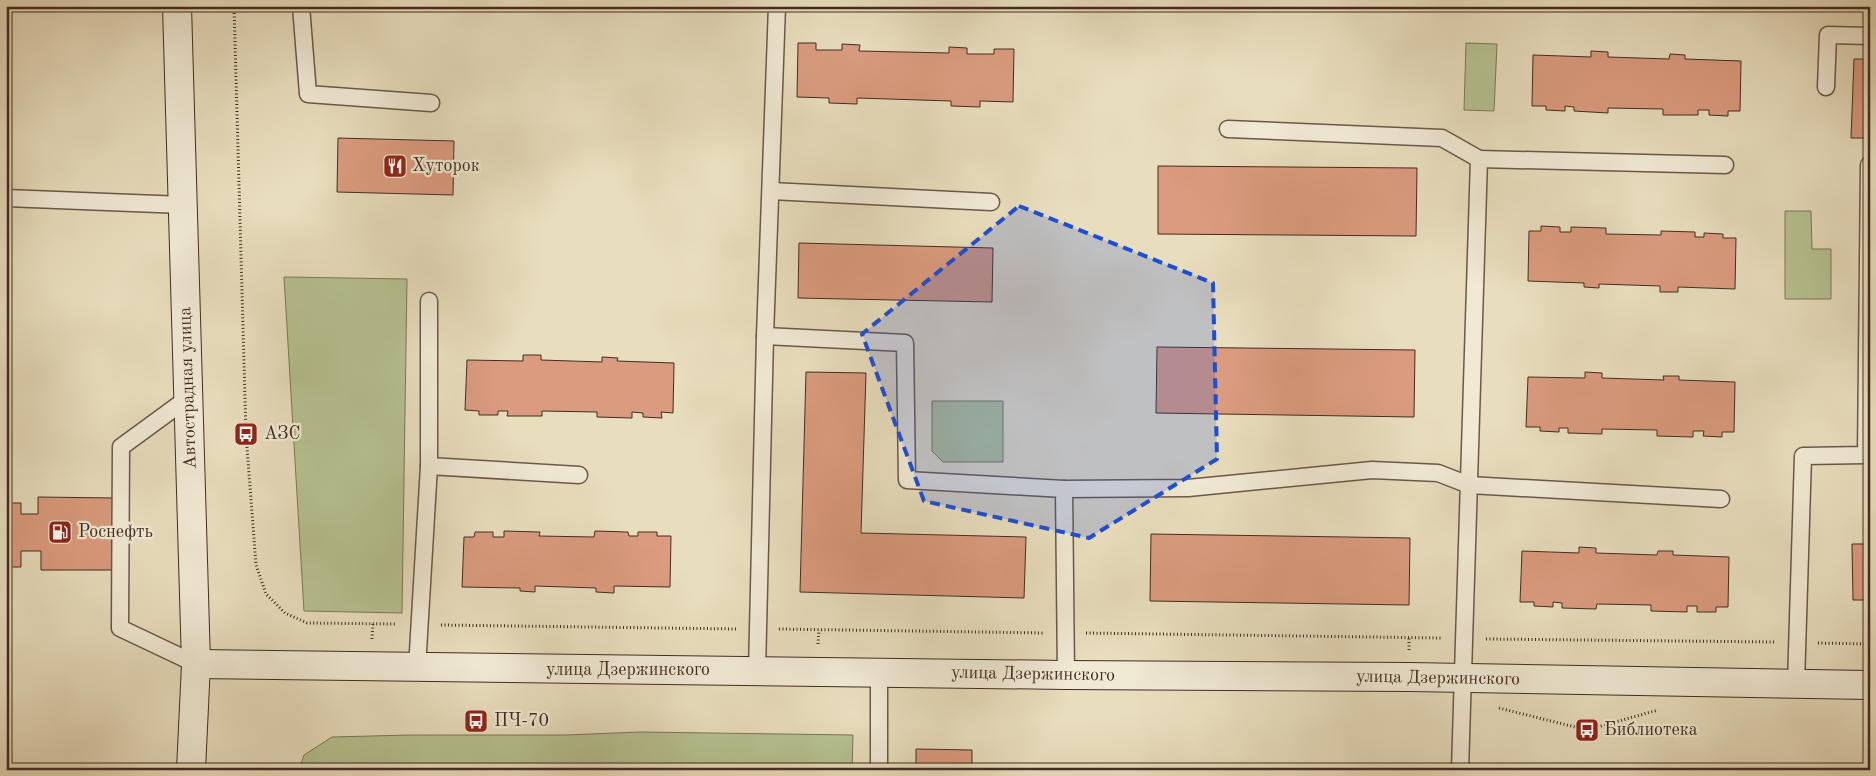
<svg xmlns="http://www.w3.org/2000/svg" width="1876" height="776" viewBox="0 0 1876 776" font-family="'Old Standard TT',serif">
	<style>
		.green { fill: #b6c191; stroke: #7c7659 }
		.building { fill: #da9b7e; stroke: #432c21 }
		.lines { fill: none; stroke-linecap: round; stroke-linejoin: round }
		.lane-casing { stroke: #6c5848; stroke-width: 19 }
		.secondary-casing { stroke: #432c21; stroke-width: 30 }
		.path { stroke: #432c21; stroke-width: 3; stroke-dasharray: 1 2.5; stroke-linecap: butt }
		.lane { stroke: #f0e9d4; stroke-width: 16 }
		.secondary { stroke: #f0e9d4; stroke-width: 28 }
		.marked { fill: #1d4ed8; fill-opacity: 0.2; stroke: #1d4ed8; stroke-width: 4; stroke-dasharray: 10 6; stroke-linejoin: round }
		.labels { text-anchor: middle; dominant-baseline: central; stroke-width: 4.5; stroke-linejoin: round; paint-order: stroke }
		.poi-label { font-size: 18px; fill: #432c21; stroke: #f0e9d4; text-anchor: start }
		.street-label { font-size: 18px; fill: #432c21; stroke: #f0e9d4 }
	</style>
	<rect width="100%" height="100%" fill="#e8ddbd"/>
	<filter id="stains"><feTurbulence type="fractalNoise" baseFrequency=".004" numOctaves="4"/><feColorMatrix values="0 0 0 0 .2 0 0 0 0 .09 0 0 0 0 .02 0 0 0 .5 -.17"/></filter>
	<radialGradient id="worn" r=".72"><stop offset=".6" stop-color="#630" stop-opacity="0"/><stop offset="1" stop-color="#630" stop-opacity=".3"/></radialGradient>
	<g class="green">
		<path d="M 1466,43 L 1497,44 L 1494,111 L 1464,110 Z"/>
		<path d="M 1785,211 L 1811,211 L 1812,249 L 1831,249 L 1831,299 L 1785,299 Z"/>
		<path d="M 284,277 L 407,279 L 402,613 L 304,611 Z"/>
		<path d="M 932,401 L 1003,401 L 1003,462 L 943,462 L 932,451 Z"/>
		<path d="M 640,732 L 853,735 L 852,770 L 299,770 L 304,755 L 332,737 L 410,735 L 566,735 Z"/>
	</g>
	<g class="building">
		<path d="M 6,6 L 12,6 L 6,116 Z"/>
		<path d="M 798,43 L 816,43 L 816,50 L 842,50 L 842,44 L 860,45 L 859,51 L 949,53 L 949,47 L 967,48 L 967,54 L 994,54 L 994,49 L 1014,49 L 1013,102 L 980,101 L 980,107 L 951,106 L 951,101 L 857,98 L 857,104 L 829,103 L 829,98 L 797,97 Z"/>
		<path d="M 1591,51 L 1608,52 L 1608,57 L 1669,59 L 1670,54 L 1685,55 L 1685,59 L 1741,61 L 1740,111 L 1728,111 L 1728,116 L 1709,115 L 1709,110 L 1698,110 L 1698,115 L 1663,115 L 1663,109 L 1608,108 L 1608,113 L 1574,111 L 1574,107 L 1565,106 L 1565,111 L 1546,110 L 1546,106 L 1532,106 L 1533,55 L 1591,57 Z"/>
		<path d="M 1854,59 L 1870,59 L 1870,138 L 1851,138 Z"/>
		<path d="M 338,138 L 454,141 L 453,195 L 337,192 Z"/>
		<path d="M 1158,166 L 1417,168 L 1416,236 L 1158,234 Z"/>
		<path d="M 1541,226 L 1560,227 L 1560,232 L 1571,232 L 1571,227 L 1606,228 L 1606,234 L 1661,235 L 1661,231 L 1695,232 L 1695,237 L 1704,237 L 1704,233 L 1723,234 L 1723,238 L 1736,238 L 1735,289 L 1678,287 L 1678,292 L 1660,292 L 1660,286 L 1599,284 L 1599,288 L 1584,287 L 1584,283 L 1528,281 L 1529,231 L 1541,231 Z"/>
		<path d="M 799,243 L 993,248 L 992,302 L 798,298 Z"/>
		<path d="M 1157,347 L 1415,350 L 1414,417 L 1156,413 Z"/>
		<path d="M 523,355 L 541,355 L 541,360 L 602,362 L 602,357 L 618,358 L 617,361 L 674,363 L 673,413 L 661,412 L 662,418 L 643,417 L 643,413 L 632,412 L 632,418 L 597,417 L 597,412 L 542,411 L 542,416 L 507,416 L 508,411 L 498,411 L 498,415 L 479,415 L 479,411 L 465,410 L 467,360 L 523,361 Z"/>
		<path d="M 806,372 L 866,373 L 861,533 L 1026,537 L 1024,598 L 800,592 Z"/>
		<path d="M 1585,372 L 1602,373 L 1602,378 L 1664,380 L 1663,376 L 1679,376 L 1679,380 L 1735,382 L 1734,432 L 1722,432 L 1722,437 L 1703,436 L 1704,431 L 1693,431 L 1693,437 L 1657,436 L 1657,430 L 1602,429 L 1602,434 L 1568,433 L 1568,428 L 1559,428 L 1559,432 L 1540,431 L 1540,427 L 1526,427 L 1528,377 L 1585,378 Z"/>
		<path d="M 38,497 L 114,498 L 114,570 L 41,570 L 41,551 L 21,551 L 21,567 L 6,567 L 6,503 L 21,503 L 21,514 L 38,514 Z"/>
		<path d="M 504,531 L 540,532 L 539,536 L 594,537 L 595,531 L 628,532 L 629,536 L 638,536 L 638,532 L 657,532 L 657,536 L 671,536 L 670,587 L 614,586 L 614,593 L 596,592 L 596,588 L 535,586 L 535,592 L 520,591 L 520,588 L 462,587 L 464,537 L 474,537 L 475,532 L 493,532 L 493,537 L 504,537 Z"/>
		<path d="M 1151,534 L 1410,538 L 1409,605 L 1150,601 Z"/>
		<path d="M 1852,544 L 1870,544 L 1870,600 L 1853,600 Z"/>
		<path d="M 1579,547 L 1596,548 L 1596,553 L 1657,555 L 1658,551 L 1673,551 L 1673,555 L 1729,557 L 1728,607 L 1716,607 L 1716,612 L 1697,612 L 1697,606 L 1687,606 L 1687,612 L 1651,611 L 1651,605 L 1597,604 L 1596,609 L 1562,608 L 1562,603 L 1553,602 L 1553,607 L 1534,606 L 1534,602 L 1520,602 L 1522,551 L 1579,553 Z"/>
		<path d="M 916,749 L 972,750 L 972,768 L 916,767 Z"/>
	</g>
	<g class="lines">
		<g class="lane-casing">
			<g id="lane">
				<path d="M 301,6 L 308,94 L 431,103"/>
				<path d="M 1826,87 L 1828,35 L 1870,36"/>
				<path d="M 1228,129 L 1442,138 L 1479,159 L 1460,770"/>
				<path d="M 1479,159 L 1725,165"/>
				<path d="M 771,191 L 991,202"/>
				<path d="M 6,198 L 183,205"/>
				<path d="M 429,301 L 429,466"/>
				<path d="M 765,336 L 905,343 L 907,480 L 1064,489 L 1066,675"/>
				<path d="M 188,398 L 121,447 L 120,628 L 196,664"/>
				<path d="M 1064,489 L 1188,488 L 1372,470 L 1438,473 L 1469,485 L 1721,499"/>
				<path d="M 417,668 L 429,466 L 579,475"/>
				<path d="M 757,671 L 765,336 L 777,6"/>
				<path d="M 1796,684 L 1803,456 L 1866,455 L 1869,165"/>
				<path d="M 879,770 L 879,672"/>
			</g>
		</g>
		<g class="secondary-casing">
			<g id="secondary">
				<path d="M 177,6 L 196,664 L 191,770"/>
				<path d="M 196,664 L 1066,675 L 1409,677 L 1870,685"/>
			</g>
		</g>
		<g class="path">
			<path d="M 234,6 L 246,434 L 256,565 L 266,594 L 285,613 L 307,623 L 397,624"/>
			<path d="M 441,625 L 737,629"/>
			<path d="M 779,629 L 1045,633"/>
			<path d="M 1086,633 L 1442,638"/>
			<path d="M 372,639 L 373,624"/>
			<path d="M 1486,639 L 1775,642"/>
			<path d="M 1818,643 L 1870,644"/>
			<path d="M 818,644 L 819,630"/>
			<path d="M 1409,650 L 1409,637"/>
			<path d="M 1499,708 L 1587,730 L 1658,710"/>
		</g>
		<use href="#lane" class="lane"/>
		<use href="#secondary" class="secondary"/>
	</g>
	<path class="marked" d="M 1019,206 L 1213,283 L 1217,459 L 1089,538 L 924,501 L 862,334 Z"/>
	<defs>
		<g id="restaurant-square" transform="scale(1.25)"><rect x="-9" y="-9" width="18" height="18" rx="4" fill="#8f2418" stroke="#f0e9d4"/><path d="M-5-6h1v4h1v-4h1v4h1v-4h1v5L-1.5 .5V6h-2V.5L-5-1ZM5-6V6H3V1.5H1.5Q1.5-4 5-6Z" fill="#fff"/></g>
		<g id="bus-square" transform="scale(1.25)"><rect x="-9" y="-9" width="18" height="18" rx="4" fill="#8f2418" stroke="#f0e9d4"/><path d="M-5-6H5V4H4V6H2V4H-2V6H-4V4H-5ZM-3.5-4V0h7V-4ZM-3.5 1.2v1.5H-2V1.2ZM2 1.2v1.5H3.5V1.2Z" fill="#fff"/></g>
		<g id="fuel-square" transform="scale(1.25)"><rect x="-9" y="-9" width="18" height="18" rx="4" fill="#8f2418" stroke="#f0e9d4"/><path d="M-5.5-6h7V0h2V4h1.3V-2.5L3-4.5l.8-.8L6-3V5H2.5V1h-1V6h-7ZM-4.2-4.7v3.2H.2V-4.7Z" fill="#fff"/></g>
	</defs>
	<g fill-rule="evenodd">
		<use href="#restaurant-square" x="395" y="166"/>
		<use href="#bus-square" x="246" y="434"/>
		<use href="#fuel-square" x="60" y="532"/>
		<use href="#bus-square" x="476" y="721"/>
		<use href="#bus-square" x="1587" y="730"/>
	</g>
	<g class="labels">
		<g class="poi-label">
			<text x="412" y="166">Хуторок</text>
			<text x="264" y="434">АЗС</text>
			<text x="78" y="532">Роснефть</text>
			<text x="494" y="721">ПЧ-70</text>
			<text x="1604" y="730">Библиотека</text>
		</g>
		<g class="street-label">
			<text transform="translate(188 388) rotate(-92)">Автострадная улица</text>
			<text x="628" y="670">улица Дзержинского</text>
			<text transform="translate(1033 674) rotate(1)">улица Дзержинского</text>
			<text transform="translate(1438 678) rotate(1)">улица Дзержинского</text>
		</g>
	</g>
	<rect width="1876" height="776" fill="none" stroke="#e8ddbd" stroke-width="25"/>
	<rect x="8" y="8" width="1861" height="761" fill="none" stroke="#432c21" stroke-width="2.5"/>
	<rect x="12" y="12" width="1851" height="751" fill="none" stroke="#432c21"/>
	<rect width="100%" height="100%" filter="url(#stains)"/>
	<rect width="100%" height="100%" fill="url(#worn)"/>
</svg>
